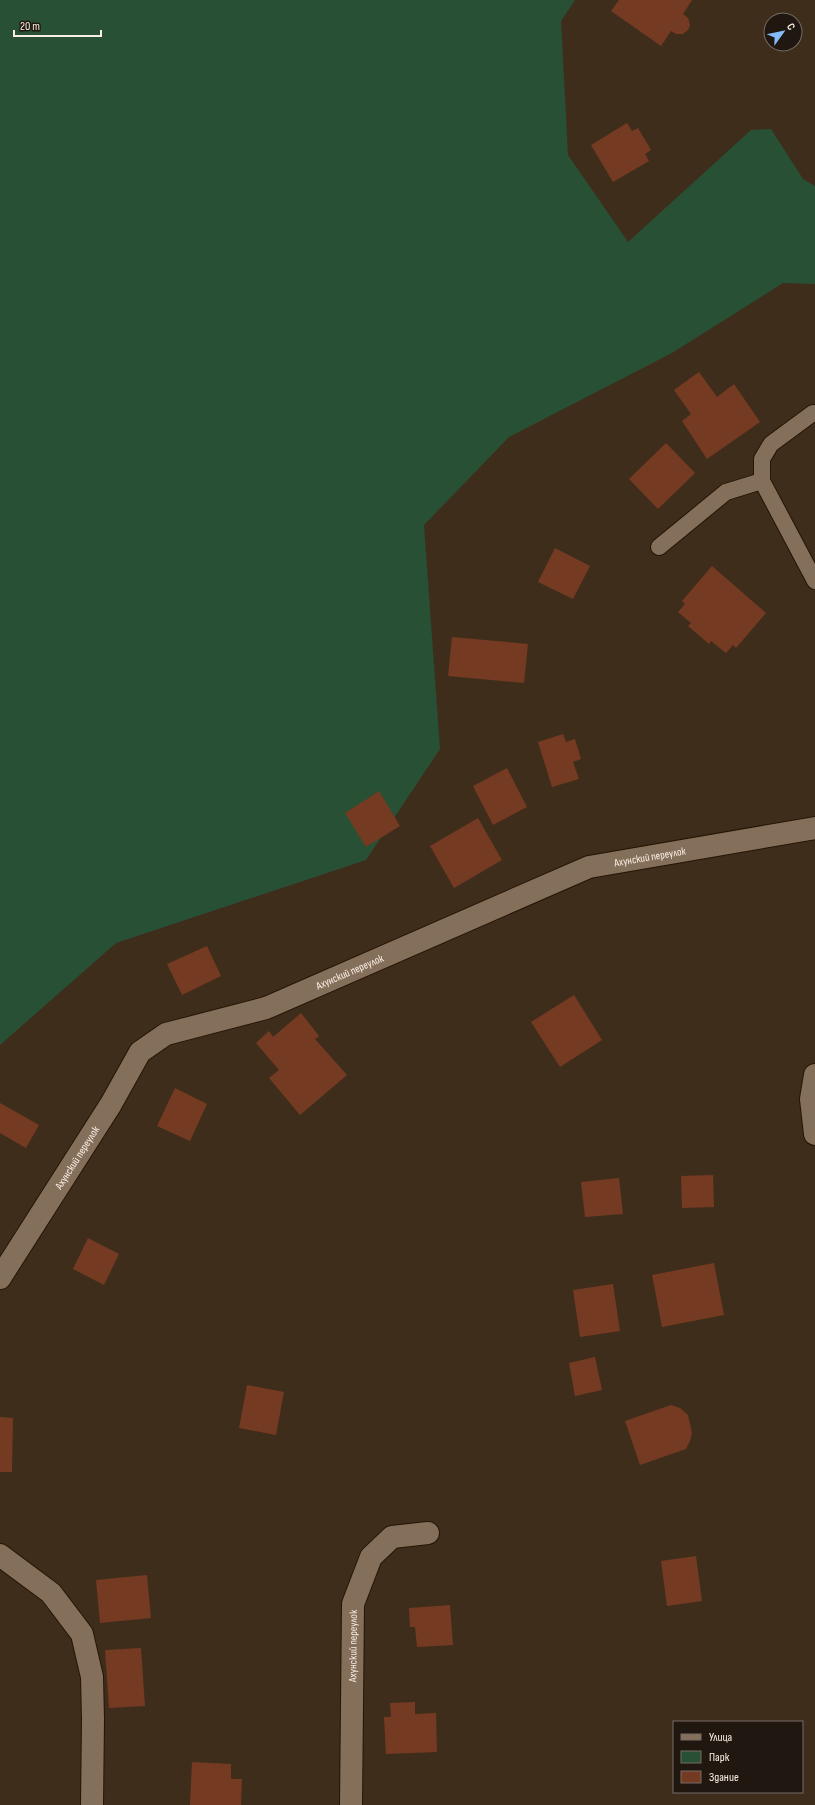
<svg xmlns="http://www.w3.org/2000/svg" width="815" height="1805" viewBox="0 0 815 1805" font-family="'Sofia Sans Condensed',sans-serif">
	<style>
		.green { fill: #285035 }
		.building { fill: #753a22 }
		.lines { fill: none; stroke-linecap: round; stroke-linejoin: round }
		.lane-casing { stroke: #251504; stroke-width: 18 }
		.street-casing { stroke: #251504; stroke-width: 24 }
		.lane { stroke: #846f5b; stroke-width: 16 }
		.street { stroke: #846f5b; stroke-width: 22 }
		.labels { text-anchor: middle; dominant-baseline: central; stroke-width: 3; stroke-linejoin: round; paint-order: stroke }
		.street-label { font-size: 11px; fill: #faeee3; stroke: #201710 }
	</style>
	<rect width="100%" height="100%" fill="#3f2d1c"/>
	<path class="green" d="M 0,0 L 575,0 L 561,21 L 568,155 L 628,242 L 751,130 L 771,129 L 803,179 L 815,186 L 815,284 L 783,283 L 672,353 L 509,437 L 424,525 L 440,749 L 366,860 L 116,943 L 0,1045 Z"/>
	<g class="building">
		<path d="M 619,0 L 692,0 L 683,14 L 688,18 L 690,25 L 688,30 L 683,34 L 676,34 L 671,31 L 661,46 L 611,11 Z"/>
		<path d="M 627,123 L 632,131 L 638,128 L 651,150 L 645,154 L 649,161 L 613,182 L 591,145 Z"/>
		<path d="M 699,372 L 717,397 L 734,384 L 760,422 L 707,459 L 682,421 L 691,414 L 674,390 Z"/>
		<path d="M 666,443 L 695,473 L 658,509 L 629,479 Z"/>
		<path d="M 555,548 L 590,566 L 573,599 L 538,582 Z"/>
		<path d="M 712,566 L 766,613 L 736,648 L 733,645 L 726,653 L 711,641 L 709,644 L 688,626 L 691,623 L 678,612 L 685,604 L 682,601 Z"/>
		<path d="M 452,637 L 528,644 L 524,683 L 448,676 Z"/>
		<path d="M 563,734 L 566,742 L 575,739 L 581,759 L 573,762 L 579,779 L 552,787 L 538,742 Z"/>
		<path d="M 507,768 L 527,807 L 493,825 L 473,786 Z"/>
		<path d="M 379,791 L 400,826 L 366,847 L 345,813 Z"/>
		<path d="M 478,818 L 502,860 L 454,888 L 430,846 Z"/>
		<path d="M 207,946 L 221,976 L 182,995 L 167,964 Z"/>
		<path d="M 574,995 L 602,1040 L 560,1067 L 531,1022 Z"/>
		<path d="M 301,1013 L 319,1036 L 315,1039 L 347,1075 L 300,1115 L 269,1078 L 279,1070 L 256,1043 L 269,1031 L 273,1037 Z"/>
		<path d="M 175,1088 L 207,1104 L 190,1141 L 157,1126 Z"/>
		<path d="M 0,1103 L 39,1125 L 26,1148 L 0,1133 Z"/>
		<path d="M 713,1175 L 714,1207 L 682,1208 L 681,1176 Z"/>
		<path d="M 619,1178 L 623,1214 L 585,1217 L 581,1182 Z"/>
		<path d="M 88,1238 L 119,1254 L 104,1285 L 73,1269 Z"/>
		<path d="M 714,1263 L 724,1315 L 662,1327 L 652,1275 Z"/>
		<path d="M 613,1284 L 620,1331 L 580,1337 L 573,1290 Z"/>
		<path d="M 595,1357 L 602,1390 L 575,1396 L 569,1363 Z"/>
		<path d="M 247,1385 L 284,1392 L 276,1435 L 239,1428 Z"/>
		<path d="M 671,1405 L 680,1408 L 688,1415 L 692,1433 L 690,1441 L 686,1449 L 640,1465 L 625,1421 Z"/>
		<path d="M 0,1417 L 13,1418 L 12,1472 L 0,1472 Z"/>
		<path d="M 696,1556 L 702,1601 L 667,1606 L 661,1561 Z"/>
		<path d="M 147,1575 L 151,1618 L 100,1623 L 96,1580 Z"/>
		<path d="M 450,1605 L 453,1645 L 417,1647 L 415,1627 L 410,1627 L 409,1608 Z"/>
		<path d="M 141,1648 L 145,1706 L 109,1708 L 105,1650 Z"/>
		<path d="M 415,1702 L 415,1714 L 436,1713 L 437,1752 L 386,1754 L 384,1717 L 391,1717 L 390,1703 Z"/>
		<path d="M 192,1762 L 231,1764 L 231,1779 L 242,1779 L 241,1805 L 190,1805 Z"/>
	</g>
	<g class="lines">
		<g class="lane-casing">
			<g id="lane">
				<path d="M 813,413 L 771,444 L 762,459 L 762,481 L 815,581"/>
				<path d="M 659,547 L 726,492 L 762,481"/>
			</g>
		</g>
		<g class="street-casing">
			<g id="street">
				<path d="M 815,1075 L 811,1099 L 815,1134"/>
				<path id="s1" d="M 0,1278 L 111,1104 L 140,1052 L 166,1034 L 266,1008 L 589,867 L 815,828"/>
				<path d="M 0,1555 L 51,1593 L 82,1634 L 92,1677 L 93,1719 L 92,1805"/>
				<path id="s2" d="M 351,1805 L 353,1604 L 371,1557 L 392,1537 L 428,1533"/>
			</g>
		</g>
		<use href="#lane" class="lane"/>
		<use href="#street" class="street"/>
	</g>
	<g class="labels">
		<g class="street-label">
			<text stroke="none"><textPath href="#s1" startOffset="815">Ахунский переулок</textPath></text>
			<text stroke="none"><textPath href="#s1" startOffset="492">Ахунский переулок</textPath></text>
			<text stroke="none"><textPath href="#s1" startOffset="143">Ахунский переулок</textPath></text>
			<text stroke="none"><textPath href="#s2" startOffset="159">Ахунский переулок</textPath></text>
		</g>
	</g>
	<rect x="673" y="1721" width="130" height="72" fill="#201710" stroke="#776d64"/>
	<rect x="681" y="1734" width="20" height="6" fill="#846f5b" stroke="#776d64"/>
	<text x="709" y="1741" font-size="12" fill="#faeee3">Улица</text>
	<rect x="681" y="1751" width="20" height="12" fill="#285035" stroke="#776d64"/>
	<text x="709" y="1761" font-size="12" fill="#faeee3">Парк</text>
	<rect x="681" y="1771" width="20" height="12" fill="#753a22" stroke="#776d64"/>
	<text x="709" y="1781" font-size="12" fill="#faeee3">Здание</text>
	<g transform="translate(783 32) rotate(57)"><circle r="19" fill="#201710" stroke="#776d64"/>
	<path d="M0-3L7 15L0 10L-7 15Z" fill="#84bcfb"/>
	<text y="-6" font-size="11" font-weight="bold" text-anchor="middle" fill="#faeee3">С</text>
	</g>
	<path d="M14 30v6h87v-6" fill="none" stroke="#faeee3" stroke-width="2"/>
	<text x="20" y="30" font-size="12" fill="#faeee3" stroke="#201710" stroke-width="3" paint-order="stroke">20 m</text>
</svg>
